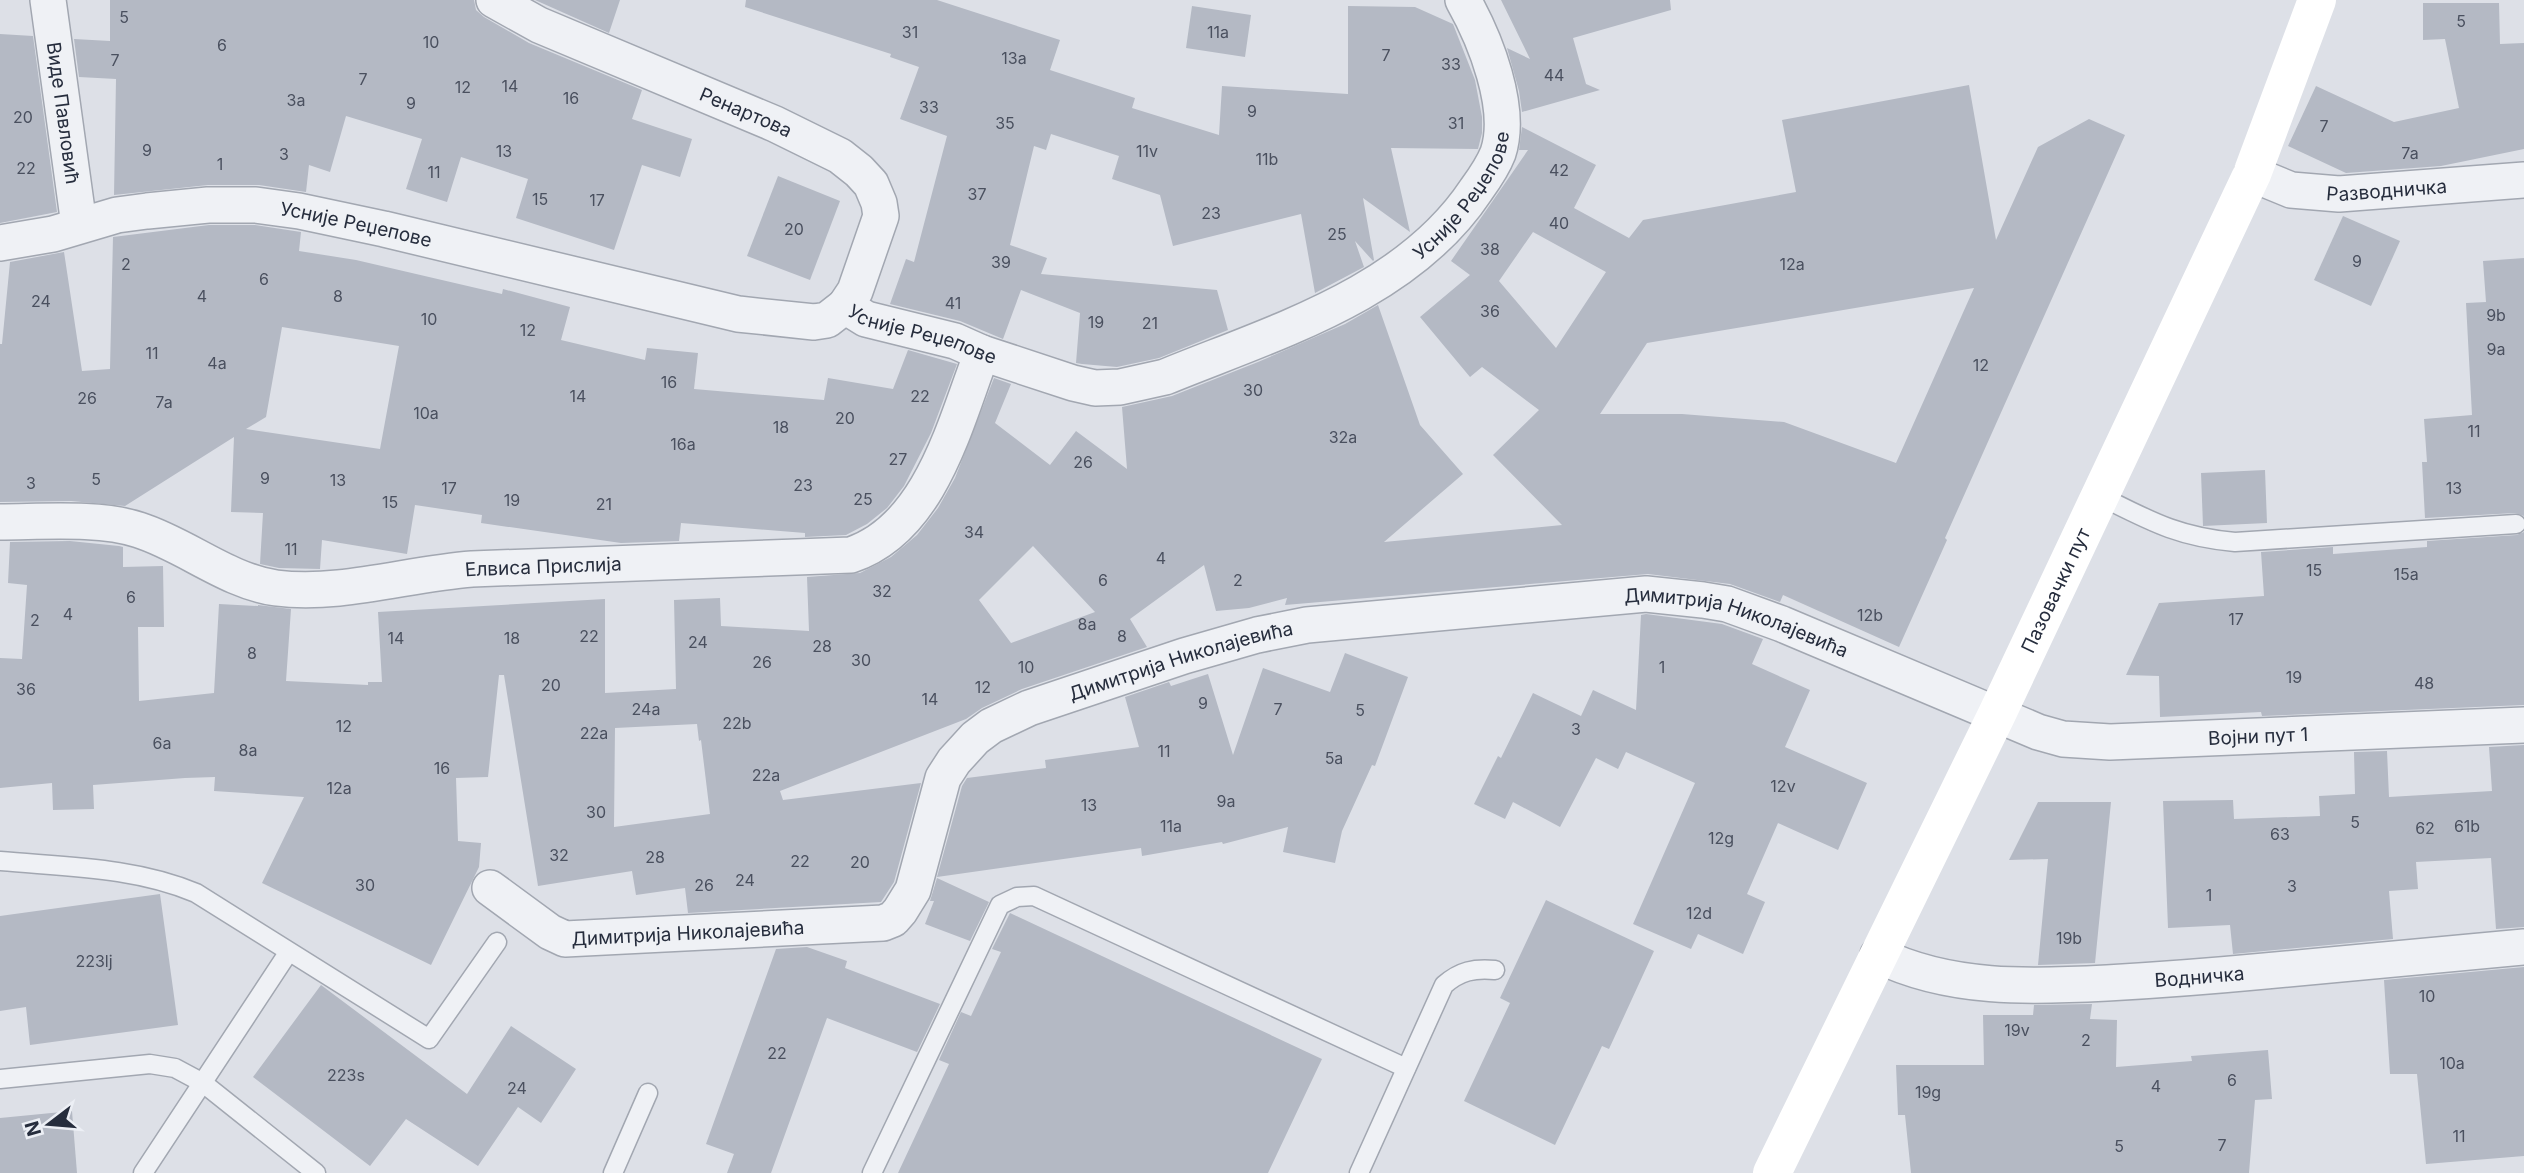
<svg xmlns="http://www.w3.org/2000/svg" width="2524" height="1173" viewBox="0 0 2524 1173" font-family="Inter,sans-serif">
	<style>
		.building { fill: #b4b9c4; fill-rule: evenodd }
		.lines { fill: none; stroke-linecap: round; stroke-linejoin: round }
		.lane-casing { stroke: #a2a7b1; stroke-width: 21 }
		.street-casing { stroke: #a2a7b1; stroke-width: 38 }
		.lane { stroke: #eff1f5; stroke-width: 18 }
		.street { stroke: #eff1f5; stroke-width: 35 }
		.secondary { stroke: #fff; stroke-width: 38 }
		.labels { text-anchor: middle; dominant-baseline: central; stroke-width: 6; stroke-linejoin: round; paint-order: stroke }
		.number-label { font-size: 16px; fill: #4a505f }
		.street-label { font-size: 19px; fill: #262d3d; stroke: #eceff5 }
	</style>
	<rect width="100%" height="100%" fill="#dde0e7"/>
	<g class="building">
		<path d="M 110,0 L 474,0 L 476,10 L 484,17 L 529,43 L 642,90 L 632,119 L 692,139 L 680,177 L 642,165 L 614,250 L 516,218 L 528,179 L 461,157 L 447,202 L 406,189 L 422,139 L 346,116 L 330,172 L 309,165 L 306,192 L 259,185 L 208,185 L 114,195 L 116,79 L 79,77 L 74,39 L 110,41 Z"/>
		<path d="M 535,0 L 620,0 L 609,33 Z"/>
		<path d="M 746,0 L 937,0 L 1060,40 L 1050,70 L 1135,98 L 1132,108 L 1219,135 L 1222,86 L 1348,94 L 1348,6 L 1415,7 L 1453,24 L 1475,80 L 1482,117 L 1482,133 L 1478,149 L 1391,148 L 1410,232 L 1363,198 L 1374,260 L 1373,261 L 1355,241 L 1364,267 L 1315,293 L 1301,214 L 1173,246 L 1160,195 L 1112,179 L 1119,156 L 1051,134 L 1046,150 L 1034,146 L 1010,245 L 1047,258 L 1041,274 L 1217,290 L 1228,330 L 1159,358 L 1117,367 L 1082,364 L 1076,363 L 1080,313 L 1021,290 L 1003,339 L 960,321 L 890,304 L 906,259 L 914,262 L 947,136 L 900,119 L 919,67 L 890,57 L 891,54 L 745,7 Z"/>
		<path d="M 1501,0 L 1670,0 L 1671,10 L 1573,38 L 1586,84 L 1600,90 L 1522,112 L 1519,91 L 1507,48 L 1530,59 Z"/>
		<path d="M 2423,3 L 2499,3 L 2500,44 L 2524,43 L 2524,149 L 2441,166 L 2346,173 L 2288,146 L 2316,86 L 2394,122 L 2459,108 L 2445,39 L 2423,40 Z"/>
		<path d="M 1192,6 L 1251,15 L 1245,57 L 1186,48 Z"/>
		<path d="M 0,34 L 33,36 L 57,212 L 0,223 Z"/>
		<path d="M 1969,85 L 1996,240 L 2038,147 L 2089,119 L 2125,135 L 1945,538 L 1947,540 L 1899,647 L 1783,595 L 1780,602 L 1730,584 L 1648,574 L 1285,605 L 1287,598 L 1249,608 L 1216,611 L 1204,565 L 1130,619 L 1147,647 L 1022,689 L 982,708 L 966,719 L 780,791 L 783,800 L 921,783 L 894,882 L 881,902 L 688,913 L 685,888 L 636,895 L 632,871 L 538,886 L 504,675 L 499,675 L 488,777 L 456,778 L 458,841 L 481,843 L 479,867 L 431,965 L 262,883 L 304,797 L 214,791 L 215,777 L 185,778 L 93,785 L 94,809 L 53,810 L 52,783 L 0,788 L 0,658 L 22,659 L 27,585 L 8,583 L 10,542 L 70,541 L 119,546 L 123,547 L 123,567 L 163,566 L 164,627 L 138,627 L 139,701 L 214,693 L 219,604 L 258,606 L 258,605 L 291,609 L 286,681 L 368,685 L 368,682 L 382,682 L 378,612 L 605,599 L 605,693 L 676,689 L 674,600 L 720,598 L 721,626 L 809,631 L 807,577 L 860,573 L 891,557 L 917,535 L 938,508 L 955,478 L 994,378 L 1011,384 L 995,423 L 1050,465 L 1076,431 L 1127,469 L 1122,407 L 1172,396 L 1258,362 L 1345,324 L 1378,305 L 1420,425 L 1463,474 L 1384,542 L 1562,525 L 1493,455 L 1539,410 L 1482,367 L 1470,377 L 1420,317 L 1470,275 L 1451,261 L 1528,150 L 1519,150 L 1522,127 L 1596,165 L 1574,208 L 1629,238 L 1643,220 L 1796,192 L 1782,120 ZM 1533,232 L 1606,272 L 1556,348 L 1499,281 ZM 1974,288 L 1896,463 L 1784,422 L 1682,414 L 1600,414 L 1647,343 ZM 1033,546 L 1095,612 L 1011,643 L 979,600 ZM 697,724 L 699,741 L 701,740 L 710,814 L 614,827 L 615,728 Z"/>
		<path d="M 778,176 L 840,201 L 810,280 L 747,256 Z"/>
		<path d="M 2343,216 L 2400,241 L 2371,306 L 2314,280 Z"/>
		<path d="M 209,225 L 255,225 L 301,232 L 299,251 L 356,260 L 502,294 L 503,289 L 570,307 L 561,340 L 645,360 L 647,348 L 698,353 L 694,389 L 824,400 L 828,378 L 893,389 L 908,350 L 957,364 L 931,433 L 904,486 L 887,508 L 867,524 L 846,535 L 805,537 L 805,533 L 681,523 L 679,541 L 621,543 L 481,523 L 482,515 L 415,505 L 407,554 L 322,540 L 320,569 L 279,568 L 260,564 L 263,513 L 231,512 L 234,437 L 125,506 L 71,501 L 0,502 L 0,344 L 2,344 L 10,262 L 64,252 L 82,371 L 110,369 L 113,237 ZM 282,327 L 399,346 L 380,449 L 246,429 L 266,417 Z"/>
		<path d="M 2524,258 L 2524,516 L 2515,513 L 2425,518 L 2422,462 L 2427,462 L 2424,419 L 2472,415 L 2466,303 L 2486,302 L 2483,261 Z"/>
		<path d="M 2265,470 L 2267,523 L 2203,526 L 2201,473 Z"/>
		<path d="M 2524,532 L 2524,705 L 2262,716 L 2261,712 L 2160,717 L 2159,676 L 2126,675 L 2159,603 L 2264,596 L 2261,552 L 2333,547 L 2333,554 L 2427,547 L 2427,541 L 2517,535 Z"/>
		<path d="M 1646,614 L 1722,624 L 1763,639 L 1752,664 L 1810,690 L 1785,747 L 1867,783 L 1838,850 L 1778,823 L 1747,894 L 1765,902 L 1743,954 L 1698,934 L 1691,949 L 1633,924 L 1695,783 L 1626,752 L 1618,769 L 1596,758 L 1560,827 L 1513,802 L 1505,819 L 1474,804 L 1498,756 L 1501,758 L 1533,693 L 1581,716 L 1593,690 L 1636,710 L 1641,615 Z"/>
		<path d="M 1345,653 L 1408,677 L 1375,766 L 1372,765 L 1342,831 L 1335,863 L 1283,852 L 1288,827 L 1223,844 L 1222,842 L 1142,856 L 1141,848 L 937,877 L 962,786 L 967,778 L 1046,768 L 1045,760 L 1139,747 L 1125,697 L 1169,682 L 1171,686 L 1208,674 L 1233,755 L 1263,668 L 1330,692 Z"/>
		<path d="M 2524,745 L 2524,927 L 2496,929 L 2491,858 L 2416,862 L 2418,889 L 2389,891 L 2393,939 L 2233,954 L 2230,925 L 2168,928 L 2163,801 L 2233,800 L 2234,819 L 2320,816 L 2319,796 L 2355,794 L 2354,752 L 2387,751 L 2389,797 L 2492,791 L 2489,747 Z"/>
		<path d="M 2038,802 L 2111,802 L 2095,963 L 2038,965 L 2048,859 L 2009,860 Z"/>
		<path d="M 937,878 L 989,902 L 970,941 L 925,924 L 934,901 L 930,901 Z"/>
		<path d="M 160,894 L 178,1025 L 30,1045 L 26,1007 L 0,1011 L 0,916 Z"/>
		<path d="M 1546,900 L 1654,951 L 1609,1049 L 1602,1046 L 1555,1145 L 1464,1101 L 1510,1003 L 1500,998 Z"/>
		<path d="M 1010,913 L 1322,1059 L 1268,1173 L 898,1173 L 949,1064 L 939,1060 L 961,1012 L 971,1016 L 1001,952 L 992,949 Z"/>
		<path d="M 807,947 L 847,961 L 845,968 L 940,1004 L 917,1052 L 827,1018 L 771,1173 L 727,1173 L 734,1154 L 706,1144 L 776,949 Z"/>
		<path d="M 2524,967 L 2524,1156 L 2426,1164 L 2417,1074 L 2390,1074 L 2384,980 Z"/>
		<path d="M 321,985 L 467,1094 L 511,1026 L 576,1069 L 541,1123 L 518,1107 L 478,1166 L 406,1119 L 370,1166 L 253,1077 Z"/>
		<path d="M 2092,1004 L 2090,1019 L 2117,1020 L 2116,1067 L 2192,1061 L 2191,1056 L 2268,1050 L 2272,1099 L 2255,1100 L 2249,1173 L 1911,1173 L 1905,1115 L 1898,1115 L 1896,1065 L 1984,1065 L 1983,1015 L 2033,1015 L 2034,1005 Z"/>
		<path d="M 72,1111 L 77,1173 L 0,1173 L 0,1118 Z"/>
	</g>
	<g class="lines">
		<g class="lane-casing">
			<g id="lane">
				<path d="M 2100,496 C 2150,521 2178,537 2235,542 L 2516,524"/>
				<path d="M 0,861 C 66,867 135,867 196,893 L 429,1039 L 497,942"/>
				<path d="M 0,1079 L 150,1064 L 175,1068 L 203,1083 L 316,1173"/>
				<path d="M 143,1173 L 288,953"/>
				<path d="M 613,1173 L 648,1093"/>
				<path d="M 872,1173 L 1000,905 L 1017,897 L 1034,896 L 1406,1068"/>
				<path d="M 1359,1173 L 1444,985 C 1460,971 1474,968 1495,970"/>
			</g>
		</g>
		<g class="street-casing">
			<g id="street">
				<path id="s1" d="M 48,0 L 79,225"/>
				<path id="s2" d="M 494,0 L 539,25 L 775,124 L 840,156 L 859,171 L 871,184 L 879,203 L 881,216 L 855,291 L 845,306"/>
				<path id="s3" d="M 2252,174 L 2291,190 L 2339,194 L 2524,180"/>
				<path id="s4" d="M 0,243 L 53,234 L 117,215 L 147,211 L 208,205 L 256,205 L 299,211 L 384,229 L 738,314 L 814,322 L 827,320 L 845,306 L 866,319 L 955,341 L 982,353 L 1073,383 L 1095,388 L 1120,387 L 1165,377 C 1275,332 1407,294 1476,190 C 1484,179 1493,166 1498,153 C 1513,108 1485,39 1463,0"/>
				<path id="s5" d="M 0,522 C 41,522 100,517 139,530 C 186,545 227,581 276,588 C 341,596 407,574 472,569 L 851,555 C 931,528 955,423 982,353"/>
				<path id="s6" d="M 490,888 L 550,932 L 565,939 L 883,923 L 893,919 L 900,911 L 913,890 L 943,778 L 954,761 L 975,738 L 991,726 L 1029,708 L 1184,656 L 1257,635 L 1307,625 L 1646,594 L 1703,600 L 1727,604 L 1782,624 L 2038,732 L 2063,739 L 2110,742 L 2524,725"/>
				<path id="s7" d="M 1878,955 C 1949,990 2030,987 2107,983 C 2160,980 2212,976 2265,971 C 2352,963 2438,955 2524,947"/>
			</g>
		</g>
		<use href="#lane" class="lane"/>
		<use href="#street" class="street"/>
		<path class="secondary" id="s8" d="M 1772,1173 L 1997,714 L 2252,174 L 2317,0"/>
	</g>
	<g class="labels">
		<g class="number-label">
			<text x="124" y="17">5</text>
			<text x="2461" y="21">5</text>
			<text x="910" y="32">31</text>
			<text x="1218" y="32">11a</text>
			<text x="431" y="42">10</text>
			<text x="222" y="45">6</text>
			<text x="1386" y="55">7</text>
			<text x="1014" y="58">13a</text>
			<text x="115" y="60">7</text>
			<text x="1451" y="64">33</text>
			<text x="1554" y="75">44</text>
			<text x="363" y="79">7</text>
			<text x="510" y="86">14</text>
			<text x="463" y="87">12</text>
			<text x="571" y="98">16</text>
			<text x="296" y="100">3a</text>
			<text x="411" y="103">9</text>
			<text x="929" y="107">33</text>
			<text x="1252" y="111">9</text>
			<text x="23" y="117">20</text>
			<text x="1005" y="123">35</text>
			<text x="1456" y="123">31</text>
			<text x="2324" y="126">7</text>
			<text x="147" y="150">9</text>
			<text x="504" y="151">13</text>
			<text x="1147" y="151">11v</text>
			<text x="2410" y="153">7a</text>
			<text x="284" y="154">3</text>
			<text x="1267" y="159">11b</text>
			<text x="220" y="164">1</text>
			<text x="26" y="168">22</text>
			<text x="1559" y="170">42</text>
			<text x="434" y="172">11</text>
			<text x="977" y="194">37</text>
			<text x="540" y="199">15</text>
			<text x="597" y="200">17</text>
			<text x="1211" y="213">23</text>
			<text x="1559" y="223">40</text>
			<text x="794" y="229">20</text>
			<text x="1337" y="234">25</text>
			<text x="1490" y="249">38</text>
			<text x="2357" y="261">9</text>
			<text x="1001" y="262">39</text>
			<text x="126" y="264">2</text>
			<text x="1792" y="264">12a</text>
			<text x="264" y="279">6</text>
			<text x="202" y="296">4</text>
			<text x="338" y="296">8</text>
			<text x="41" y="301">24</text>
			<text x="953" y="303">41</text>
			<text x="1490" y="311">36</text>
			<text x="2496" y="315">9b</text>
			<text x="429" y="319">10</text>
			<text x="1096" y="322">19</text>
			<text x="1150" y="323">21</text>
			<text x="528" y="330">12</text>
			<text x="2496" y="349">9a</text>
			<text x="152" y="353">11</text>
			<text x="217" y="363">4a</text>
			<text x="1981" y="365">12</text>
			<text x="669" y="382">16</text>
			<text x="1253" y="390">30</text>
			<text x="578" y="396">14</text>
			<text x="920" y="396">22</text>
			<text x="87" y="398">26</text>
			<text x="164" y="402">7a</text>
			<text x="426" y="413">10a</text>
			<text x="845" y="418">20</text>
			<text x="781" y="427">18</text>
			<text x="2474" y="431">11</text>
			<text x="1343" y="437">32a</text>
			<text x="683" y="444">16a</text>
			<text x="898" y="459">27</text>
			<text x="1083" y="462">26</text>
			<text x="265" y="478">9</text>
			<text x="96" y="479">5</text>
			<text x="338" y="480">13</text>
			<text x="31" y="483">3</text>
			<text x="803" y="485">23</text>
			<text x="449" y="488">17</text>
			<text x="2454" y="488">13</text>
			<text x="863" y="499">25</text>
			<text x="512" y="500">19</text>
			<text x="390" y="502">15</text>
			<text x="604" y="504">21</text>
			<text x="974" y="532">34</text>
			<text x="291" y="549">11</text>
			<text x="1161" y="558">4</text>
			<text x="2314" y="570">15</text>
			<text x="2406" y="574">15a</text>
			<text x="1103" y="580">6</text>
			<text x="1238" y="580">2</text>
			<text x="882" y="591">32</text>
			<text x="131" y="597">6</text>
			<text x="68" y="614">4</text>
			<text x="1870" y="615">12b</text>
			<text x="2236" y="619">17</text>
			<text x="35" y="620">2</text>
			<text x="1087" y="624">8a</text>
			<text x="589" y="636">22</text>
			<text x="1122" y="636">8</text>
			<text x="396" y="638">14</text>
			<text x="512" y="638">18</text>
			<text x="698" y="642">24</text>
			<text x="822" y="646">28</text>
			<text x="252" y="653">8</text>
			<text x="861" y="660">30</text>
			<text x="762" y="662">26</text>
			<text x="1026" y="667">10</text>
			<text x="1662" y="667">1</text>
			<text x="2294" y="677">19</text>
			<text x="2424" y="683">48</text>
			<text x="551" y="685">20</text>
			<text x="983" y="687">12</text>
			<text x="26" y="689">36</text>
			<text x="930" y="699">14</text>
			<text x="1203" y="703">9</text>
			<text x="646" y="709">24a</text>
			<text x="1278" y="709">7</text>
			<text x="1360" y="710">5</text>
			<text x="737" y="723">22b</text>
			<text x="344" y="726">12</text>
			<text x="1576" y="729">3</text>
			<text x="594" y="733">22a</text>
			<text x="162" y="743">6a</text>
			<text x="248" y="750">8a</text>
			<text x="1164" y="751">11</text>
			<text x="1334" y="758">5a</text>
			<text x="442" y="768">16</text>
			<text x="766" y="775">22a</text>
			<text x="1783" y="786">12v</text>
			<text x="339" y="788">12a</text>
			<text x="1226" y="801">9a</text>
			<text x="1089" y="805">13</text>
			<text x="596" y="812">30</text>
			<text x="2355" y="822">5</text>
			<text x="1171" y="826">11a</text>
			<text x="2467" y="826">61b</text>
			<text x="2425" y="828">62</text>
			<text x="2280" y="834">63</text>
			<text x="1721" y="838">12g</text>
			<text x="559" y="855">32</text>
			<text x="655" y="857">28</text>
			<text x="800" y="861">22</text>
			<text x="860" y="862">20</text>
			<text x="745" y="880">24</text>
			<text x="365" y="885">30</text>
			<text x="704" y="885">26</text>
			<text x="2292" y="886">3</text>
			<text x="2209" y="895">1</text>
			<text x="1699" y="913">12d</text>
			<text x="2069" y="938">19b</text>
			<text x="94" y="961">223lj</text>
			<text x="2427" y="996">10</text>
			<text x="2017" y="1030">19v</text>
			<text x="2086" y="1040">2</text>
			<text x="777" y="1053">22</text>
			<text x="2452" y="1063">10a</text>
			<text x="346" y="1075">223s</text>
			<text x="2232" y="1080">6</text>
			<text x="2156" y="1086">4</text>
			<text x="517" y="1088">24</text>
			<text x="1928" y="1092">19g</text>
			<text x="2459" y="1136">11</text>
			<text x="2222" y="1145">7</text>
			<text x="2119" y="1146">5</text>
		</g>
		<g class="street-label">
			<text stroke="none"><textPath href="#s1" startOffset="114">Виде Павловић</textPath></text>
			<text stroke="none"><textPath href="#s2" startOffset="276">Ренартова</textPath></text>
			<text stroke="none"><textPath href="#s3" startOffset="138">Разводничка</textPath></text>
			<text stroke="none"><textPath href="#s4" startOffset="1559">Усније Реџепове</textPath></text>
			<text stroke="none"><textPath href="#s4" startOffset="362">Усније Реџепове</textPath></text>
			<text stroke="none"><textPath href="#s4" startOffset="950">Усније Реџепове</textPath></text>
			<text stroke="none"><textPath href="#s5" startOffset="558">Елвиса Прислија</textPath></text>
			<text stroke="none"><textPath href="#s8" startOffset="648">Пазовачки пут</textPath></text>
			<text stroke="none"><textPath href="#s6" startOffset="1410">Димитрија Николајевића</textPath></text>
			<text stroke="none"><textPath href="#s6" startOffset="844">Димитрија Николајевића</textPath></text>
			<text stroke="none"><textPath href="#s6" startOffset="1955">Војни пут 1</textPath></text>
			<text stroke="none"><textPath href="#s6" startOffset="214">Димитрија Николајевића</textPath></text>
			<text stroke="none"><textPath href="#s7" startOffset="326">Водничка</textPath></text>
		</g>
	</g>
	<g transform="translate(49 1124) rotate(254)" stroke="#eceff5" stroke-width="5" paint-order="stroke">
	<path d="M0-5L12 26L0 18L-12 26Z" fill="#262d3d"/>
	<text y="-10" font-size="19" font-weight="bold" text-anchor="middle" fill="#262d3d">N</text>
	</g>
</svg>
